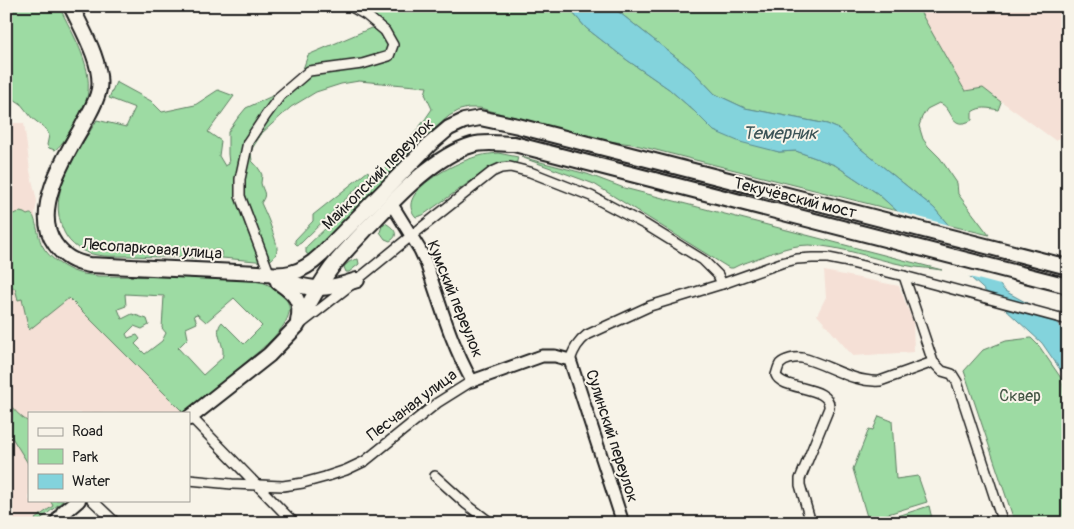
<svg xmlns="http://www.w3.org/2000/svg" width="1074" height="529" viewBox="0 0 1074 529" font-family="Pangolin,sans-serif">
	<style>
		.built { fill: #f5e0d6 }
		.green { fill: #9ddba3; stroke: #5c7c60; fill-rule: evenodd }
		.water { fill: #83d3dc; stroke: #5a8a8f }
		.pier { fill: #f7f3e8 }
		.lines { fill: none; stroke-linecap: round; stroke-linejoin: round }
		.minor-casing { stroke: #1c1c1c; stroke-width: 12 }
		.tertiary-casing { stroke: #1c1c1c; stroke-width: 15 }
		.primary-casing { stroke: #1c1c1c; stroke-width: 18 }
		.minor { stroke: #f7f3e8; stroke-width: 9 }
		.tertiary { stroke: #f7f3e8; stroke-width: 11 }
		.primary { stroke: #f7f3e8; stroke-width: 14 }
		.labels { text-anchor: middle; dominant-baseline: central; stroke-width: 4; stroke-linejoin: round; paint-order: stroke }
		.street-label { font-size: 16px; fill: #1c1c1c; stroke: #f7f3e8 }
		.park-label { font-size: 16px; fill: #435544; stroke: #f7f3e8 }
		.water-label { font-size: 18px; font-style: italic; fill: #3b5356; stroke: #f7f3e8 }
	</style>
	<rect width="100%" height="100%" fill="#f7f3e8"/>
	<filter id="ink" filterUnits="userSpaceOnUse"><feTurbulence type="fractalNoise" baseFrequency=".02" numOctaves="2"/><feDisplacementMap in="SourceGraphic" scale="10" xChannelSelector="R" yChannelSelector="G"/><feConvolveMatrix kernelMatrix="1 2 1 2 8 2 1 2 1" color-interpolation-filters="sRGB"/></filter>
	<g filter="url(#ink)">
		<g class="built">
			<path d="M 917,6 L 1068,6 L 1068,131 L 1056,141 L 983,88 L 965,91 Z"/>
			<path d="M 6,123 L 24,123 L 30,171 L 37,201 L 35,213 L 35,224 L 38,236 L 43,246 L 49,256 L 58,263 L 182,411 L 180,413 L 29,413 L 29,500 L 61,500 L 35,519 L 37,523 L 6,523 Z"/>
			<path d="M 824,271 L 899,286 L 913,322 L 914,352 L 853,356 L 817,315 L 826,297 Z"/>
		</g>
		<g class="green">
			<path d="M 6,6 L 59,6 C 72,34 96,69 86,101 C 84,110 78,118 74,125 C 68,134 63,144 55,150 L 49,148 L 47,145 L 49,135 L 46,129 L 32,118 L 20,103 L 6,94 Z"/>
			<path d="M 357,6 L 567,6 L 586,28 L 627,60 L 669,89 L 694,111 L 714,131 L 779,152 L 796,151 L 835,165 L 877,193 L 897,211 L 632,144 L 599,140 L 480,108 L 468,108 L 460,110 L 449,116 L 432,131 L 363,205 L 318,248 L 309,255 L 306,253 L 306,247 C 351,204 398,161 432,109 L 425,94 L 427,87 L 359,81 L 341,84 L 316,92 L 291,107 L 262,133 L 253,147 L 251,153 L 252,161 C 256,165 260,169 262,175 C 262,178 261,180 261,183 C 263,193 268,193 261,203 C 265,212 269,220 272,230 C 276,243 283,254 267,262 L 222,258 L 221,250 L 196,250 L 196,258 C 173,257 150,257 127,256 C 118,256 106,257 97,255 C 83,253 70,245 64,232 C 45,193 77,153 97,120 L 126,127 L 135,108 L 109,98 L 116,82 L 151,101 L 162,112 L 195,105 L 218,90 L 234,96 L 208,132 L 221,141 L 219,156 L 225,166 L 229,164 L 228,154 L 228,132 L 237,119 L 246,108 L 281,92 L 290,81 L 302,72 L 308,55 L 371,28 C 382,30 384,36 388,45 L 393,43 Z"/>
			<path d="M 611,6 L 917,6 L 965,91 L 983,88 L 1001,102 L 998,110 C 989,108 980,106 972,112 L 972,120 C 949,132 954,107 939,103 L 927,109 L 922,117 L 919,126 L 923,139 L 928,146 L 940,158 L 957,183 L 958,194 L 989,235 L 948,225 L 934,208 L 856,145 L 839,129 L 827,124 L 745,108 L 715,94 L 691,69 Z"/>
			<path d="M 498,153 L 518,157 L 516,165 L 507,163 L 502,163 L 481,174 L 423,215 L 416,217 C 392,192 460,160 479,156 C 485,154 491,154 498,153 Z"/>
			<path d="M 521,157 L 587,174 L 624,188 L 942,270 C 930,268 917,268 904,265 C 873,259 841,246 809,245 C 785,245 761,258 739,265 L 733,268 L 729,268 L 594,184 Z"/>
			<path d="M 368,171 L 369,175 L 366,179 L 301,243 L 297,245 L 295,243 L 295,240 L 313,221 L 313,215 Z"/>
			<path d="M 20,212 L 24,213 L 27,215 C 30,214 31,213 33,216 C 35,217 39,240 42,245 C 49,259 68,271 83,274 C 88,275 93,275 98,276 L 253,278 C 266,284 285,290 289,306 C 291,314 285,324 280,330 C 272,340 262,349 252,357 C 230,376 206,394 183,413 L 180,413 L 182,411 L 69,298 L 29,330 L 22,299 L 18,300 L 15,288 L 11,289 L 8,276 L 9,270 L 6,264 L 6,216 ZM 125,294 L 164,296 L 162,328 L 166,333 L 162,341 L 145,354 L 135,344 L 140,339 L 137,335 L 128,338 L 126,334 L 134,326 L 142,329 L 149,325 L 147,319 L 132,314 L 122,319 L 118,309 L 126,306 ZM 234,298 L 262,326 L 244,344 L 222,322 C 212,333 227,345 222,358 L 203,375 L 178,348 L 188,338 L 186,328 L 197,323 L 194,315 L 197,314 L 206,322 Z"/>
			<path d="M 385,223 C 393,227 401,235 390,241 L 385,239 L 380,232 L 382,226 Z"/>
			<path d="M 358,259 L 359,264 L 349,272 L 346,272 L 344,267 C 348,262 352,260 358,259 Z"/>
			<path d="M 1031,338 L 1039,346 L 1061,378 L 1068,408 L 1068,523 L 1015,523 L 964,371 L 983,350 L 1006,341 Z"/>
			<path d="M 6,402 C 15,409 18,416 29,422 L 29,465 L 6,428 Z"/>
			<path d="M 879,416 L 892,421 L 896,479 L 918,476 L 927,502 L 868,520 L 853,469 L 869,429 L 873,430 Z"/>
			<path d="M 50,500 L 64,500 L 37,522 L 35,519 L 53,506 Z"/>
			<path d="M 929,506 L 933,523 L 876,523 Z"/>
		</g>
		<path class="water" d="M 567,6 L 611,6 L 691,69 L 715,94 L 745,108 L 827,124 L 839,129 L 856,145 L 934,208 L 1005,291 L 1027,303 L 1058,324 L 1068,339 L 1068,392 L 1064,375 L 1042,343 L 981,287 L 877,193 L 835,165 L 796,151 L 779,152 L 740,142 L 714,131 L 694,111 L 669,89 L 627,60 L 586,28 Z"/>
		<path class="pier" d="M 892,210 L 953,226 L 1004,286 L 966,276 Z"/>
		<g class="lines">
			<g class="minor-casing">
				<g id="minor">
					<path d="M 270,275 L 240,196 L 240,179 L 248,142 L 266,115 L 280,96 L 309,71 L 362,64 L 389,56 L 393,45 L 385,31 L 366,15 L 350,6"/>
					<path d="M 904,276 L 933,362 L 942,371 L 952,374 L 957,382 L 1003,523"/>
					<path d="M 302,323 L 357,280 L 411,236 L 492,172 L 501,168 L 510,167 L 530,172 L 591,196 L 646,225 L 703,260 L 718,275 L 722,284"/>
					<path d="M 570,360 C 574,349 578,342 587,335 L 650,306 L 722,284 L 781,263 L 797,259 L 812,258 L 828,258 L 843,261 L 904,276 L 1068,320"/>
					<path d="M 191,417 L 294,523"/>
					<path d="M 435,476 L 466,504 L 491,523"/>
					<path d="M 189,480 L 232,484 L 283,486 L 303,483 L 325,477 L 346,470 L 365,461 L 437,403 L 472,381"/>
					<path d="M 92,500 L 116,523"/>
					<path d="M 811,523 L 800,485 L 800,479 L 829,408 C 832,385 782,391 776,375 C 777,372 778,367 780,364 C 785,359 795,357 802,358 C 828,364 852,383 880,381 L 933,362"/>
				</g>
			</g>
			<g class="tertiary-casing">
				<path id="tertiary" d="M 391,203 L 420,250 L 426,263 C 440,303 451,344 472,381 L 542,356 L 555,356 L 570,360 L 623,523"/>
			</g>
			<g class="primary-casing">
				<g id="primary">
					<path d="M 71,6 C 82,29 103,64 99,89 C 97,102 88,115 82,127 C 65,156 31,211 55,244 C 64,257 74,262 89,265 L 258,273 C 285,277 301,274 321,255 L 429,145 L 449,128 L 464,121 L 480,118 L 518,126 L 1068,267"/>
					<path d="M 275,277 C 286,282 306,288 318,288 C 331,288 345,284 357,280"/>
					<path d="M 278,282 C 294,293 303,300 298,321"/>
					<path d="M 189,418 L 269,355 L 297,326 C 308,306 318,286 332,267 C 343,253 356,240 368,227 C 395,199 434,156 472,145 C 485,141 501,144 514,144 L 1068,286"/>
					<path d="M 57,523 L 64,512 L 78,500"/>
				</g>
			</g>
			<use href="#minor" class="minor"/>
			<use href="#tertiary" class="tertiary"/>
			<use href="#primary" class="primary"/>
		</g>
	</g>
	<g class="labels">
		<g class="street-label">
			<text transform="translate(378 174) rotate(-45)">Майкопский переулок</text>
			<text transform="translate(795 198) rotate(14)">Текучёвский мост</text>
			<text transform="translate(152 249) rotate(4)">Лесопарковая улица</text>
			<text transform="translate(455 299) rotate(68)">Кумский переулок</text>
			<text transform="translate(412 405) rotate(-37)">Песчаная улица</text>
			<text transform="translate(612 436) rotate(72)">Сулинский переулок</text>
		</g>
		<g class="park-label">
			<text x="1020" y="396">Сквер</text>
		</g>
		<g class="water-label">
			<text x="780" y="133">Темерник</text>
		</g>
	</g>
	<rect width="1074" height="529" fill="none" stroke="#f7f3e8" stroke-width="25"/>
	<rect x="12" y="12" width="1049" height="504" fill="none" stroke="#1c1c1c" stroke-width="2" filter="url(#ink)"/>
	<rect x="28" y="412" width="162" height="90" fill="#f7f3e8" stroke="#9f9d96"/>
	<rect x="38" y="428" width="25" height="8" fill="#f7f3e8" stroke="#9f9d96"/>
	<text x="72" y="436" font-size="15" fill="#1c1c1c">Road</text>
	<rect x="38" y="449" width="25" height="15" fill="#9ddba3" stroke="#9f9d96"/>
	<text x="72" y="462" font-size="15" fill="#1c1c1c">Park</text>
	<rect x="38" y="474" width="25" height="15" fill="#83d3dc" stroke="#9f9d96"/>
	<text x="72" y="486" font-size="15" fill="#1c1c1c">Water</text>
</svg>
